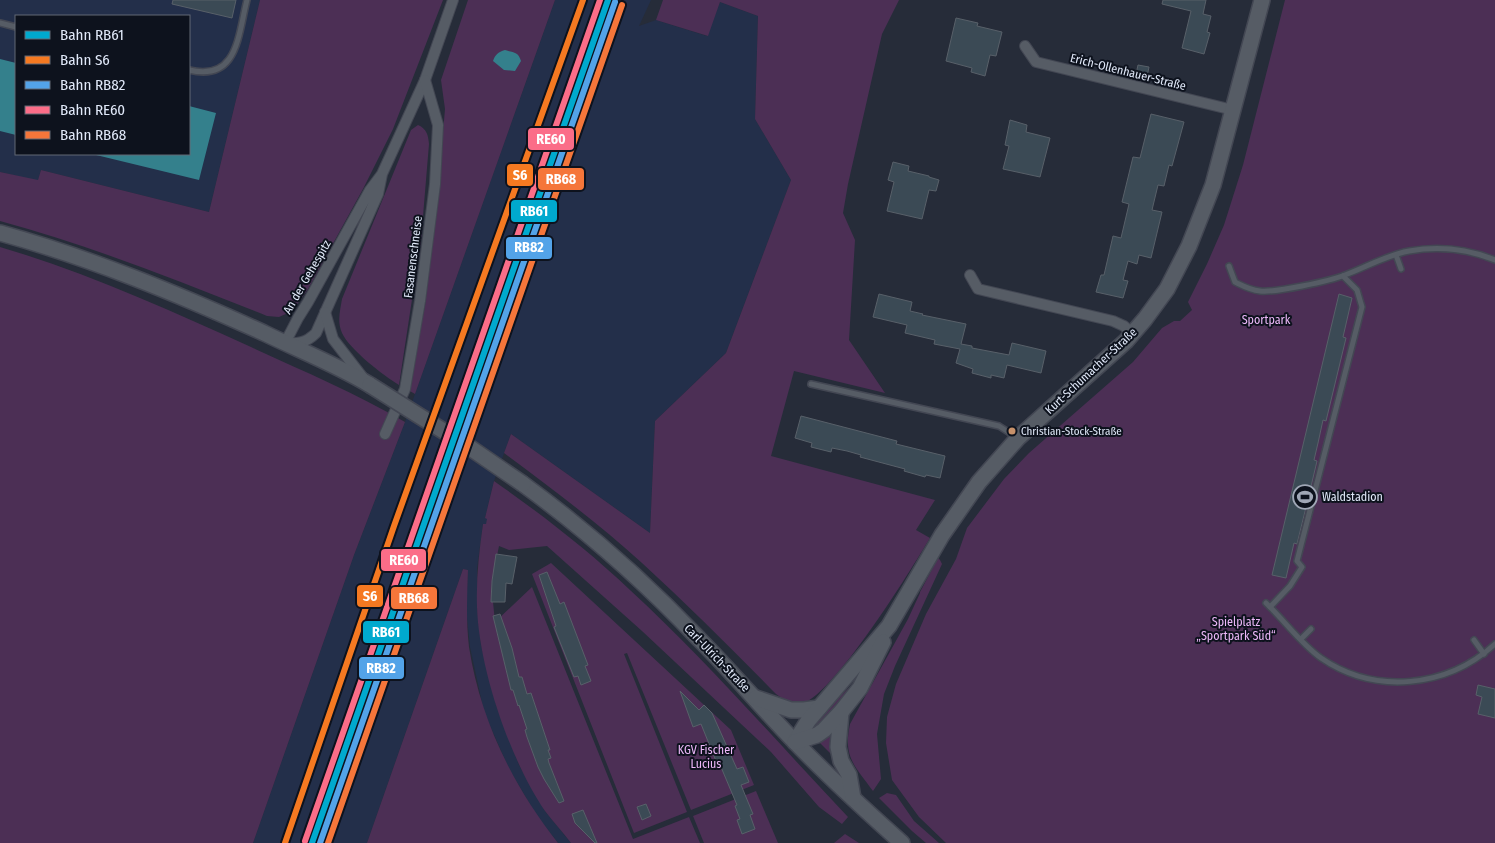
<svg xmlns="http://www.w3.org/2000/svg" width="1495" height="843" viewBox="0 0 1495 843" font-family="'Fira Sans Condensed',sans-serif">
	<style>
		.built { fill: #232f4a; fill-rule: evenodd }
		.green { fill: #4c2f55 }
		.water { fill: #34808c }
		.building { fill: #3b4a55; stroke: #586069 }
		.lines { fill: none; stroke-linecap: round; stroke-linejoin: round }
		.lane-casing { stroke: #434753; stroke-width: 8 }
		.street-casing { stroke: #434753; stroke-width: 12 }
		.secondary-casing { stroke: #434753; stroke-width: 18 }
		.lane { stroke: #565c65; stroke-width: 5 }
		.street { stroke: #565c65; stroke-width: 10 }
		.secondary { stroke: #565c65; stroke-width: 15 }
		.secondary-bridge-casing { stroke: #434753; stroke-width: 18; stroke-linecap: butt }
		.secondary-bridge { stroke: #565c65; stroke-width: 15 }
		.rail-1-casing { stroke: #0d121d; stroke-width: 10 }
		.rail-2-casing { stroke: #0d121d; stroke-width: 10 }
		.rail-3-casing { stroke: #0d121d; stroke-width: 10 }
		.rail-4-casing { stroke: #0d121d; stroke-width: 10 }
		.rail-5-casing { stroke: #0d121d; stroke-width: 10 }
		.rail-1 { stroke: #00a9ce; stroke-width: 6 }
		.rail-2 { stroke: #f57921; stroke-width: 6 }
		.rail-3 { stroke: #53a3e8; stroke-width: 6 }
		.rail-4 { stroke: #fb6d88; stroke-width: 6 }
		.rail-5 { stroke: #f5763a; stroke-width: 6 }
		.bus-dot { fill: #c7916a; stroke: #0d121d; stroke-width: 2 }
		.labels { text-anchor: middle; dominant-baseline: central; stroke-width: 4; stroke-linejoin: round; paint-order: stroke }
		.bus-label { font-size: 11px; fill: #e1e9f9; stroke: #0d121d; text-anchor: start }
		.street-label { font-size: 12px; fill: #e1e9f9; stroke: #0d121d }
		.park-label { font-size: 12px; fill: #edb8f9; stroke: #0d121d }
		.poi-label { font-size: 12px; fill: #e1e9f9; stroke: #0d121d; text-anchor: start }
		.line-badge { stroke: #0d121d; stroke-width: 2 }
		.badge-label { font-size: 14px; text-anchor: middle; font-weight: bold; fill: #fff }
	</style>
	<rect width="100%" height="100%" fill="#262c39"/>
	<g class="built">
		<path d="M 0,0 L 260,0 L 209,212 L 41,170 L 38,181 L 0,172 ZM 16,16 L 189,16 L 189,154 L 16,154 Z"/>
		<path d="M 555,0 L 651,0 L 639,26 L 656,20 L 707,36 L 720,2 L 758,16 L 755,119 L 791,180 L 726,353 L 655,421 L 650,533 L 511,434 L 494,481 L 485,518 L 488,518 L 486,525 L 483,524 L 477,568 L 477,608 L 481,645 L 497,708 L 519,765 L 545,811 L 571,843 L 558,843 L 537,816 L 509,769 L 484,712 L 470,647 L 466,608 L 468,570 L 463,569 L 367,843 L 253,843 L 354,555 L 405,422 Z"/>
	</g>
	<g class="green">
		<path d="M 260,0 L 443,0 L 393,129 L 363,189 L 308,289 L 295,307 L 288,313 L 279,317 L 267,316 C 179,281 92,246 0,221 L 0,172 L 38,180 L 41,170 L 209,212 Z"/>
		<path d="M 468,0 L 555,0 L 415,394 L 408,390 L 425,306 L 437,201 L 445,109 L 441,80 Z"/>
		<path d="M 663,0 L 899,0 L 882,34 L 848,184 L 843,213 L 855,240 L 849,340 L 885,393 L 794,371 L 771,456 L 935,500 L 916,530 L 930,538 C 912,568 831,700 800,704 C 791,705 783,699 776,694 C 732,649 688,605 642,563 C 598,523 551,488 504,453 L 511,434 L 650,533 L 655,421 L 726,353 L 791,180 L 755,119 L 758,16 L 720,2 L 708,36 L 656,20 Z"/>
		<path d="M 1285,0 L 1495,0 L 1495,843 L 946,843 L 919,817 L 892,780 L 886,743 L 887,717 L 896,684 L 926,614 L 956,559 L 967,528 L 1004,479 L 1029,453 L 1133,362 L 1162,328 L 1174,321 L 1180,321 L 1192,310 L 1188,302 L 1207,264 L 1224,225 L 1243,165 Z"/>
		<path d="M 418,125 C 427,129 428,135 429,144 L 421,240 L 399,385 C 384,376 349,349 342,333 C 337,322 340,311 342,299 L 411,130 Z"/>
		<path d="M 0,247 C 86,272 169,310 251,347 C 303,371 356,393 405,422 L 354,555 L 253,843 L 0,843 Z"/>
		<path d="M 494,481 C 541,514 588,550 630,590 C 707,661 776,741 848,817 L 842,824 L 819,807 L 771,752 L 642,631 L 547,546 L 509,550 L 499,546 L 492,581 L 491,601 L 493,602 L 495,622 L 532,587 L 633,839 L 689,817 L 700,843 L 571,843 C 563,832 553,822 545,811 C 510,760 479,669 477,607 C 476,579 479,552 483,524 L 486,524 L 487,519 L 485,518 Z"/>
		<path d="M 938,558 L 940,560 L 942,564 L 895,666 L 884,694 L 877,734 L 881,779 L 873,791 C 854,765 843,757 850,724 L 908,619 L 920,593 L 920,592 Z"/>
		<path d="M 551,563 L 731,730 L 754,785 L 691,810 L 627,653 L 624,654 L 687,812 L 634,833 L 532,574 Z"/>
		<path d="M 463,569 L 468,570 C 467,596 466,621 469,647 C 480,719 513,786 558,843 L 367,843 Z"/>
		<path d="M 849,688 L 850,690 L 822,723 L 813,729 L 811,728 L 829,706 Z"/>
		<path d="M 830,732 L 832,733 L 833,755 L 832,755 L 820,743 Z"/>
		<path d="M 756,791 L 778,843 L 704,843 L 693,816 Z"/>
		<path d="M 887,793 L 896,795 L 914,821 L 939,843 L 926,843 L 912,831 L 879,798 Z"/>
		<path d="M 845,834 L 859,843 L 834,843 Z"/>
	</g>
	<g class="water">
		<path d="M 505,50 C 514,53 518,51 521,61 L 515,71 L 504,70 L 493,61 C 495,55 498,52 505,50 Z"/>
		<path d="M 0,59 L 16,63 L 16,135 L 0,131 Z"/>
		<path d="M 189,106 L 216,113 L 199,180 L 92,154 L 189,154 Z"/>
	</g>
	<g class="building">
		<path d="M 173,0 L 236,0 L 232,18 L 172,4 Z"/>
		<path d="M 1163,0 L 1206,0 L 1203,14 L 1211,16 L 1207,32 L 1210,33 L 1204,54 L 1182,48 L 1191,11 L 1162,4 Z"/>
		<path d="M 956,18 L 978,23 L 977,26 L 1002,32 L 996,56 L 990,55 L 985,76 L 971,72 L 972,68 L 946,61 Z"/>
		<path d="M 1138,65 L 1149,67 L 1147,77 L 1136,74 Z"/>
		<path d="M 1151,114 L 1184,122 L 1172,166 L 1169,165 L 1164,186 L 1158,185 L 1152,210 L 1162,212 L 1151,258 L 1139,255 L 1137,264 L 1128,261 L 1123,280 L 1128,281 L 1123,298 L 1096,292 L 1101,275 L 1104,275 L 1113,236 L 1121,238 L 1129,204 L 1122,202 L 1133,157 L 1140,158 Z"/>
		<path d="M 1010,120 L 1027,125 L 1026,132 L 1050,138 L 1040,177 L 1003,169 L 1009,146 L 1005,145 Z"/>
		<path d="M 893,162 L 909,166 L 908,171 L 929,176 L 929,177 L 939,180 L 936,191 L 929,190 L 922,219 L 887,211 L 894,182 L 888,180 Z"/>
		<path d="M 879,294 L 912,302 L 910,311 L 923,314 L 922,315 L 966,324 L 961,344 L 972,346 L 972,348 L 1009,355 L 1012,343 L 1046,351 L 1041,373 L 1007,365 L 1004,378 L 991,375 L 991,378 L 972,373 L 973,369 L 956,363 L 960,349 L 934,344 L 935,340 L 905,333 L 907,325 L 873,317 Z"/>
		<path d="M 1339,294 L 1352,298 L 1343,337 L 1346,338 L 1326,421 L 1323,420 L 1318,443 L 1314,460 L 1317,461 L 1308,499 L 1297,544 L 1294,543 L 1286,578 L 1272,575 Z"/>
		<path d="M 801,416 L 897,441 L 896,444 L 945,456 L 940,478 L 926,475 L 925,477 L 904,471 L 905,469 L 860,457 L 861,455 L 847,451 L 832,448 L 831,452 L 811,447 L 812,443 L 795,438 Z"/>
		<path d="M 496,554 L 517,557 L 512,584 L 506,583 L 505,602 L 491,602 L 492,581 Z"/>
		<path d="M 547,572 L 560,604 L 564,602 L 588,665 L 585,666 L 591,681 L 581,685 L 578,676 L 574,677 L 554,627 L 556,626 L 539,575 Z"/>
		<path d="M 500,614 L 512,648 L 519,677 L 522,677 L 527,694 L 531,693 L 550,750 L 548,750 L 551,758 L 548,759 L 549,763 L 564,801 L 559,803 L 544,779 L 538,767 L 527,737 L 525,730 L 527,729 L 519,705 L 518,706 L 513,690 L 511,690 L 493,616 Z"/>
		<path d="M 1478,685 L 1495,689 L 1495,718 L 1478,714 L 1482,697 L 1476,695 Z"/>
		<path d="M 680,691 L 699,710 L 704,705 L 712,713 L 737,769 L 743,767 L 749,782 L 741,785 L 753,814 L 750,815 L 755,829 L 742,834 L 737,820 L 740,819 L 735,806 L 737,805 L 718,760 L 716,761 L 701,724 L 693,727 Z"/>
		<path d="M 646,804 L 651,816 L 642,820 L 637,807 Z"/>
		<path d="M 583,810 L 597,843 L 595,843 L 575,823 L 572,814 Z"/>
	</g>
	<g class="lines">
		<g class="lane-casing">
			<g id="lane">
				<path d="M 0,23 L 16,27"/>
				<path d="M 189,70 C 238,82 238,35 247,0"/>
				<path d="M 1396,255 L 1401,269"/>
				<path d="M 1229,266 L 1235,282 C 1243,286 1250,290 1260,291 C 1274,293 1330,281 1345,275 C 1366,267 1387,255 1409,251 C 1438,246 1468,249 1495,260"/>
				<path d="M 811,384 L 999,426 L 1016,437"/>
				<path d="M 1266,603 C 1284,620 1301,644 1321,658 C 1375,695 1447,688 1495,644"/>
				<path d="M 1270,607 L 1290,586 L 1302,567 L 1297,561 L 1362,307 L 1357,290 L 1343,276"/>
				<path d="M 1301,639 L 1311,629"/>
				<path d="M 1474,640 L 1484,654"/>
			</g>
		</g>
		<g class="street-casing">
			<g id="street">
				<path d="M 1025,46 L 1036,62 L 1233,110"/>
				<path d="M 382,174 L 370,190 L 308,302 L 298,318 L 285,343 C 298,344 306,343 316,333 L 378,194 L 382,174 L 425,80 L 453,0"/>
				<path d="M 970,275 L 978,289 L 1113,321 L 1124,326 L 1133,334"/>
				<path d="M 325,312 L 333,339 L 364,379"/>
				<path d="M 385,434 L 405,389 L 420,301 L 435,184 L 438,125 L 425,80"/>
			</g>
		</g>
		<g class="secondary-casing">
			<g id="secondary">
				<path d="M 0,233 C 91,258 178,294 264,333 C 299,350 337,365 370,385"/>
				<path d="M 523,484 C 586,530 646,583 699,639 C 732,672 762,708 795,742 C 829,777 865,810 902,843"/>
				<path d="M 756,698 L 791,710 L 804,710 L 819,708"/>
				<path d="M 841,712 L 838,747 L 841,761 L 849,775 L 853,798"/>
				<path d="M 795,742 L 808,721 L 889,626 L 942,535 L 979,482 L 1018,438 L 1126,341 L 1145,319 L 1167,289 L 1189,246 L 1213,185 L 1262,0"/>
				<path d="M 795,742 L 817,735 L 824,730 L 841,712 L 860,688 L 883,642"/>
			</g>
		</g>
		<use href="#lane" class="lane"/>
		<use href="#street" class="street"/>
		<use href="#secondary" class="secondary"/>
		<g class="secondary-bridge-casing">
			<path id="secondary-bridge" d="M 370,385 L 469,447 L 523,484"/>
		</g>
		<use href="#secondary-bridge" class="secondary-bridge"/>
		<g class="rail-1-casing">
			<path id="rail-1" d="M 312,843 L 608,0"/>
		</g>
		<g class="rail-2-casing">
			<path id="rail-2" d="M 285,843 L 394,526 L 583,0"/>
		</g>
		<g class="rail-3-casing">
			<path id="rail-3" d="M 320,843 L 615,2"/>
		</g>
		<g class="rail-4-casing">
			<path id="rail-4" d="M 305,841 L 600,0"/>
		</g>
		<g class="rail-5-casing">
			<path id="rail-5" d="M 328,843 L 622,5"/>
		</g>
		<use href="#rail-1" class="rail-1"/>
		<use href="#rail-2" class="rail-2"/>
		<use href="#rail-3" class="rail-3"/>
		<use href="#rail-4" class="rail-4"/>
		<use href="#rail-5" class="rail-5"/>
	</g>
	<defs>
		<g id="stadium-ring" transform="scale(1.25)"><circle r="9.5" fill="#0d121d" stroke="#a0a7b6" stroke-width="1.5"/><path d="M0-5a6.5 5 0 1 0 0 10a6.5 5 0 1 0 0-10ZM-3.5-1.8h7v3.6h-7Z" fill="#a0a7b6"/></g>
	</defs>
	<g fill-rule="evenodd">
		<use href="#stadium-ring" x="1305" y="497"/>
	</g>
	<circle class="bus-dot" cx="1012" cy="431" r="4.5"/>
	<g class="labels">
		<g class="bus-label">
			<text x="1021" y="431">Christian-Stock-Straße</text>
		</g>
		<g class="street-label">
			<text transform="translate(1128 72) rotate(14)">Erich-Ollenhauer-Straße</text>
			<text transform="translate(413 257) rotate(-83)">Fasanenschneise</text>
			<text transform="translate(307 277) rotate(-60)">An der Gehespitz</text>
			<text transform="translate(1091 371) rotate(-43)">Kurt-Schumacher-Straße</text>
			<text transform="translate(717 658) rotate(46)">Carl-Ulrich-Straße</text>
		</g>
		<g class="park-label">
			<text x="1266" y="320">Sportpark</text>
			<text x="1236" y="622">Spielplatz<tspan x="1236" dy="14">„Sportpark Süd“</tspan></text>
			<text x="706" y="750">KGV Fischer<tspan x="706" dy="14">Lucius</tspan></text>
		</g>
		<g class="poi-label">
			<text x="1322" y="497">Waldstadion</text>
		</g>
	</g>
	<g class="line-badge">
		<rect x="527" y="127" width="48" height="24" rx="5" fill="#fb6d88"/>
		<rect x="506" y="163" width="28" height="24" rx="5" fill="#f57921"/>
		<rect x="537" y="167" width="48" height="24" rx="5" fill="#f5763a"/>
		<rect x="510" y="199" width="48" height="24" rx="5" fill="#00a9ce"/>
		<rect x="505" y="236" width="48" height="24" rx="5" fill="#53a3e8"/>
		<rect x="380" y="548" width="47" height="24" rx="5" fill="#fb6d88"/>
		<rect x="356" y="584" width="28" height="24" rx="5" fill="#f57921"/>
		<rect x="390" y="586" width="48" height="24" rx="5" fill="#f5763a"/>
		<rect x="362" y="620" width="48" height="24" rx="5" fill="#00a9ce"/>
		<rect x="358" y="656" width="47" height="24" rx="5" fill="#53a3e8"/>
	</g>
	<g class="badge-label">
		<text x="551" y="144">RE60</text>
		<text x="520" y="180">S6</text>
		<text x="561" y="184">RB68</text>
		<text x="534" y="216">RB61</text>
		<text x="529" y="252">RB82</text>
		<text x="404" y="565">RE60</text>
		<text x="370" y="601">S6</text>
		<text x="414" y="603">RB68</text>
		<text x="386" y="637">RB61</text>
		<text x="381" y="673">RB82</text>
	</g>
	<rect x="15" y="15" width="175" height="140" fill="#0d121d" stroke="#626875"/>
	<rect x="25" y="31" width="25" height="8" fill="#00a9ce" stroke="#626875"/>
	<text x="60" y="40" font-size="15" fill="#e1e9f9">Bahn RB61</text>
	<rect x="25" y="56" width="25" height="8" fill="#f57921" stroke="#626875"/>
	<text x="60" y="65" font-size="15" fill="#e1e9f9">Bahn S6</text>
	<rect x="25" y="81" width="25" height="8" fill="#53a3e8" stroke="#626875"/>
	<text x="60" y="90" font-size="15" fill="#e1e9f9">Bahn RB82</text>
	<rect x="25" y="106" width="25" height="8" fill="#fb6d88" stroke="#626875"/>
	<text x="60" y="115" font-size="15" fill="#e1e9f9">Bahn RE60</text>
	<rect x="25" y="131" width="25" height="8" fill="#f5763a" stroke="#626875"/>
	<text x="60" y="140" font-size="15" fill="#e1e9f9">Bahn RB68</text>
</svg>
